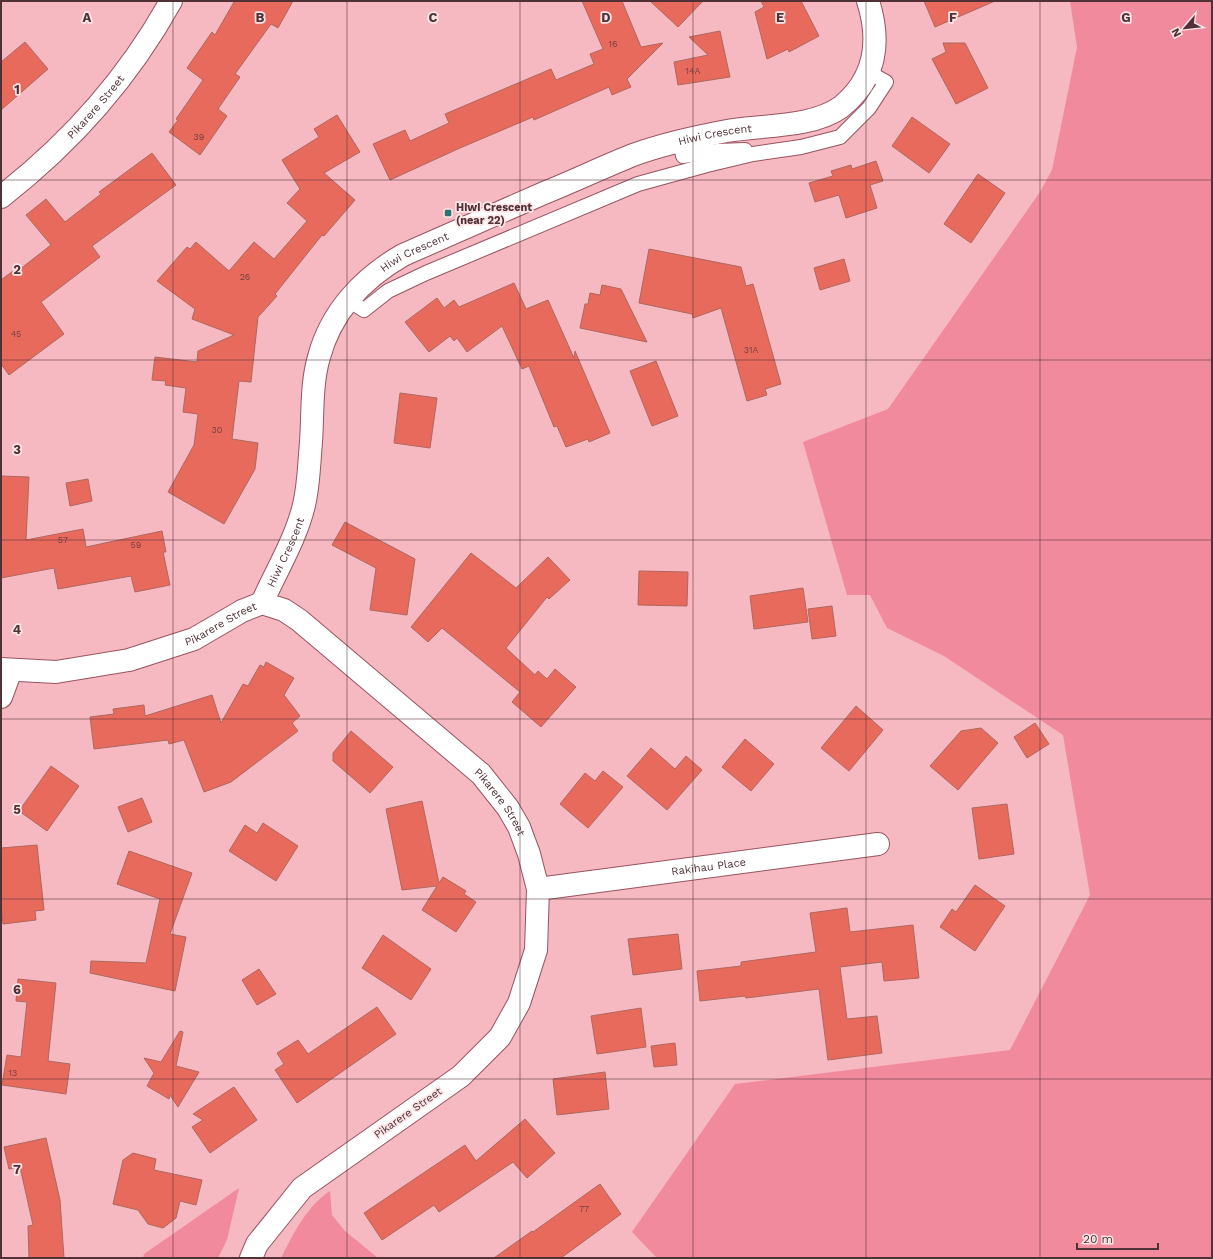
<svg xmlns="http://www.w3.org/2000/svg" width="1213" height="1259" viewBox="0 0 1213 1259" font-family="'Work Sans',sans-serif">
	<style>
		.green { fill: #f28a9e }
		.building { fill: #e86a5c; stroke: #ae685e }
		.lines { fill: none; stroke-linecap: round; stroke-linejoin: round }
		.lane-casing { stroke: #995461; stroke-width: 16 }
		.street-casing { stroke: #995461; stroke-width: 24 }
		.lane { stroke: #fff; stroke-width: 14 }
		.street { stroke: #fff; stroke-width: 22 }
		.grid { fill: none; stroke: #503136; stroke-width: 1; stroke-opacity: 0.55 }
		.poi-dot { fill: #2b746e; stroke: #fde5e8; stroke-width: 1.5 }
		.labels { text-anchor: middle; dominant-baseline: central; stroke-width: 3.5; stroke-linejoin: round; paint-order: stroke }
		.number-label { font-size: 9px; fill: #763f40 }
		.street-label { font-size: 11px; fill: #503136; stroke: #fde5e8 }
		.poi-label { font-size: 11px; font-weight: bold; fill: #503136; stroke: #fde5e8; text-anchor: start }
		.grid-label { font-size: 13px; text-anchor: middle; font-weight: bold; fill: #503136; stroke: #fde5e8; stroke-width: 3.5; stroke-linejoin: round; paint-order: stroke }
	</style>
	<rect width="100%" height="100%" fill="#f6b8c1"/>
	<g class="green">
		<path d="M 1070,1 L 1212,1 L 1212,1258 L 657,1258 L 632,1232 L 735,1084 L 1010,1050 L 1090,895 L 1063,735 L 944,656 L 887,628 L 870,595 L 847,595 L 803,442 L 888,409 L 1040,192 L 1052,170 L 1077,47 Z"/>
		<path d="M 239,1188 L 227,1240 L 218,1258 L 143,1258 L 144,1254 Z"/>
		<path d="M 330,1191 L 332,1215 L 345,1231 L 378,1258 L 281,1258 C 294,1233 306,1207 330,1191 Z"/>
	</g>
	<g class="building">
		<path d="M 232,1 L 293,1 L 278,28 L 271,24 L 235,74 L 240,77 L 218,109 L 227,116 L 200,155 L 169,132 L 178,120 L 176,119 L 203,80 L 187,68 L 212,32 L 215,35 L 234,2 Z"/>
		<path d="M 582,1 L 622,1 L 641,47 L 663,43 L 627,79 L 631,87 L 612,95 L 609,87 L 534,120 L 533,117 L 460,148 L 390,180 L 373,144 L 405,130 L 410,141 L 449,123 L 445,114 L 551,69 L 556,80 L 594,64 L 590,54 L 603,49 Z"/>
		<path d="M 650,1 L 703,1 L 678,27 Z"/>
		<path d="M 761,1 L 801,1 L 819,36 L 789,52 L 788,49 L 767,59 L 755,12 L 764,7 Z"/>
		<path d="M 924,1 L 995,1 L 935,27 Z"/>
		<path d="M 720,31 L 730,77 L 678,85 L 674,62 L 708,55 L 689,37 Z"/>
		<path d="M 25,42 L 48,69 L 1,110 L 1,62 Z"/>
		<path d="M 943,43 L 965,43 L 988,88 L 956,104 L 932,59 L 946,52 Z"/>
		<path d="M 337,115 L 360,152 L 324,173 L 355,200 L 324,236 L 322,235 L 275,294 L 277,296 L 258,317 L 251,382 L 239,381 L 232,439 L 258,443 L 255,469 L 224,524 L 168,492 L 194,445 L 198,414 L 183,412 L 186,388 L 165,385 L 166,381 L 152,380 L 155,357 L 197,362 L 198,351 L 234,335 L 192,319 L 195,309 L 157,281 L 187,247 L 190,249 L 196,242 L 229,271 L 254,242 L 274,259 L 307,221 L 287,203 L 300,189 L 282,160 L 319,137 L 314,129 Z"/>
		<path d="M 912,117 L 950,144 L 929,173 L 892,146 Z"/>
		<path d="M 152,153 L 176,185 L 92,246 L 100,257 L 41,302 L 64,334 L 9,375 L 1,364 L 1,280 L 13,271 L 15,273 L 51,245 L 26,215 L 46,199 L 65,222 L 101,194 L 99,192 Z"/>
		<path d="M 876,161 L 883,181 L 870,185 L 877,208 L 846,218 L 839,195 L 815,202 L 809,183 L 833,176 L 831,171 L 851,165 L 852,169 Z"/>
		<path d="M 978,174 L 1005,193 L 971,243 L 944,224 Z"/>
		<path d="M 649,249 L 741,267 L 746,286 L 753,284 L 781,384 L 765,389 L 767,395 L 747,401 L 721,308 L 693,318 L 692,314 L 639,303 Z"/>
		<path d="M 844,259 L 850,281 L 820,290 L 814,268 Z"/>
		<path d="M 514,283 L 526,309 L 548,300 L 574,358 L 575,351 L 610,433 L 589,442 L 588,439 L 566,447 L 557,426 L 554,427 L 529,366 L 522,369 L 502,326 L 467,352 L 457,338 L 454,341 L 450,336 L 429,352 L 405,322 L 437,298 L 444,308 L 454,300 L 459,307 Z"/>
		<path d="M 602,285 L 621,289 L 647,342 L 580,328 L 585,304 L 588,304 L 590,293 L 600,295 Z"/>
		<path d="M 656,361 L 678,416 L 652,426 L 630,371 Z"/>
		<path d="M 400,393 L 437,398 L 430,448 L 394,443 Z"/>
		<path d="M 1,476 L 29,477 L 26,540 L 83,529 L 86,547 L 162,531 L 166,552 L 163,552 L 170,585 L 135,592 L 131,576 L 58,589 L 54,568 L 1,578 Z"/>
		<path d="M 88,479 L 92,501 L 70,506 L 66,483 Z"/>
		<path d="M 345,522 L 415,559 L 407,615 L 370,610 L 376,568 L 332,545 Z"/>
		<path d="M 471,553 L 516,588 L 548,557 L 570,580 L 549,599 L 547,597 L 506,648 L 535,675 L 538,671 L 547,679 L 555,669 L 576,687 L 541,727 L 512,702 L 520,692 L 442,628 L 428,642 L 411,627 Z"/>
		<path d="M 639,571 L 688,572 L 687,606 L 638,605 Z"/>
		<path d="M 803,588 L 808,622 L 754,629 L 750,596 Z"/>
		<path d="M 832,606 L 836,636 L 812,639 L 808,609 Z"/>
		<path d="M 266,662 L 294,678 L 284,695 L 300,716 L 292,723 L 298,731 L 231,782 L 204,792 L 184,740 L 169,744 L 168,740 L 94,749 L 90,717 L 114,714 L 113,709 L 144,705 L 145,716 L 212,695 L 221,723 L 243,684 L 248,686 L 260,665 L 264,667 Z"/>
		<path d="M 856,706 L 883,730 L 849,771 L 821,748 Z"/>
		<path d="M 1035,723 L 1049,744 L 1027,758 L 1014,737 Z"/>
		<path d="M 981,728 L 998,743 L 958,790 L 930,766 L 961,731 Z"/>
		<path d="M 351,731 L 393,767 L 370,793 L 333,761 L 333,753 Z"/>
		<path d="M 745,739 L 774,764 L 751,791 L 722,767 Z"/>
		<path d="M 651,748 L 675,769 L 686,756 L 702,770 L 667,810 L 627,776 Z"/>
		<path d="M 51,766 L 79,786 L 47,831 L 19,811 Z"/>
		<path d="M 603,771 L 623,787 L 588,828 L 560,804 L 585,773 L 595,781 Z"/>
		<path d="M 142,798 L 152,822 L 128,832 L 118,807 Z"/>
		<path d="M 422,801 L 439,883 L 443,877 L 466,891 L 464,894 L 476,902 L 456,932 L 422,910 L 437,886 L 402,890 L 386,809 Z"/>
		<path d="M 1007,804 L 1014,854 L 979,859 L 972,808 Z"/>
		<path d="M 263,823 L 298,846 L 276,881 L 229,851 L 245,825 L 257,833 Z"/>
		<path d="M 37,845 L 44,910 L 35,911 L 36,920 L 3,924 L 1,905 L 1,848 Z"/>
		<path d="M 129,851 L 192,873 L 170,934 L 186,937 L 175,991 L 90,973 L 91,961 L 146,963 L 160,899 L 117,884 Z"/>
		<path d="M 975,885 L 1005,906 L 975,951 L 940,927 L 952,909 L 956,912 Z"/>
		<path d="M 847,908 L 850,932 L 913,925 L 919,978 L 884,981 L 882,962 L 840,967 L 847,1019 L 877,1016 L 882,1053 L 828,1060 L 819,989 L 746,998 L 745,996 L 700,1001 L 697,971 L 741,966 L 741,962 L 816,952 L 810,913 Z"/>
		<path d="M 678,934 L 682,969 L 633,975 L 628,939 Z"/>
		<path d="M 383,935 L 431,969 L 411,1000 L 362,968 Z"/>
		<path d="M 259,969 L 276,994 L 257,1005 L 242,980 Z"/>
		<path d="M 18,979 L 56,983 L 48,1061 L 70,1064 L 66,1094 L 2,1085 L 7,1055 L 21,1057 L 27,1002 L 16,1001 Z"/>
		<path d="M 377,1007 L 396,1034 L 297,1103 L 275,1070 L 284,1064 L 277,1053 L 298,1040 L 308,1054 Z"/>
		<path d="M 641,1008 L 646,1047 L 597,1054 L 591,1016 Z"/>
		<path d="M 180,1031 L 183,1032 L 176,1066 L 199,1072 L 178,1107 L 170,1095 L 169,1099 L 147,1086 L 154,1073 L 144,1058 L 161,1062 Z"/>
		<path d="M 675,1043 L 677,1065 L 654,1067 L 651,1046 Z"/>
		<path d="M 605,1072 L 609,1109 L 557,1115 L 553,1079 Z"/>
		<path d="M 234,1087 L 257,1120 L 210,1153 L 192,1127 L 203,1120 L 193,1114 Z"/>
		<path d="M 525,1119 L 555,1153 L 527,1178 L 513,1162 L 439,1212 L 434,1205 L 382,1240 L 364,1213 L 465,1145 L 476,1161 Z"/>
		<path d="M 46,1138 L 60,1200 L 64,1258 L 29,1258 L 28,1226 L 33,1225 L 20,1167 L 9,1169 L 4,1147 Z"/>
		<path d="M 133,1153 L 156,1159 L 154,1170 L 202,1180 L 196,1205 L 180,1201 L 176,1218 L 163,1228 L 148,1224 L 138,1210 L 113,1204 L 123,1160 Z"/>
		<path d="M 600,1184 L 621,1214 L 561,1258 L 494,1258 L 532,1231 L 533,1232 Z"/>
	</g>
	<g class="lines">
		<g class="lane-casing">
			<g id="lane">
				<path d="M 680,141 L 683,156 L 718,151 L 745,150"/>
				<path d="M 348,300 L 364,310 L 388,291 L 426,273 L 638,184 L 707,165 L 753,154 L 801,147 L 840,137 L 869,108 L 886,82 L 868,72"/>
			</g>
		</g>
		<g class="street-casing">
			<g id="street">
				<path id="s1" d="M 1,197 C 69,144 129,77 171,1"/>
				<path id="s2" d="M 262,603 C 276,571 296,539 304,505 C 309,484 309,463 311,442 C 313,414 311,384 319,357 C 331,312 363,278 403,255 C 450,234 497,214 544,193 C 574,181 603,167 633,155 C 663,144 695,137 727,131 C 761,125 812,128 841,107 C 876,79 881,42 868,1"/>
				<path id="s3" d="M 1,669 L 56,672 L 129,660 L 194,639 L 242,611 L 262,603 L 284,610 L 299,620 L 481,774 L 508,808 L 519,827 L 529,854 L 538,889 L 536,950 L 519,1003 L 500,1037 L 461,1076 L 302,1188 L 257,1244 L 251,1258"/>
				<path d="M 1,697 L 11,670"/>
				<path id="s4" d="M 538,889 L 878,844"/>
			</g>
		</g>
		<use href="#lane" class="lane"/>
		<use href="#street" class="street"/>
	</g>
	<path class="grid" d="M 173,1 L 173,1258M 347,1 L 347,1258M 520,1 L 520,1258M 693,1 L 693,1258M 866,1 L 866,1258M 1040,1 L 1040,1258M 1,180 L 1212,180M 1,360 L 1212,360M 1,540 L 1212,540M 1,719 L 1212,719M 1,899 L 1212,899M 1,1079 L 1212,1079"/>
	<rect class="poi-dot" x="444" y="209" width="8" height="8" rx="2"/>
	<g class="labels">
		<g class="number-label">
			<text x="613" y="44">16</text>
			<text x="693" y="71">14A</text>
			<text x="199" y="137">39</text>
			<text x="245" y="277">26</text>
			<text x="16" y="334">45</text>
			<text x="751" y="350">31A</text>
			<text x="217" y="430">30</text>
			<text x="63" y="540">57</text>
			<text x="136" y="545">59</text>
			<text x="13" y="1073">13</text>
			<text x="584" y="1209">77</text>
		</g>
		<g class="street-label">
			<text stroke="none"><textPath href="#s1" startOffset="131">Pikarere Street</textPath></text>
			<text stroke="none"><textPath href="#s2" startOffset="727">Hiwi Crescent</textPath></text>
			<text stroke="none"><textPath href="#s2" startOffset="403">Hiwi Crescent</textPath></text>
			<text stroke="none"><textPath href="#s2" startOffset="56">Hiwi Crescent</textPath></text>
			<text stroke="none"><textPath href="#s3" startOffset="228">Pikarere Street</textPath></text>
			<text stroke="none"><textPath href="#s3" startOffset="588">Pikarere Street</textPath></text>
			<text stroke="none"><textPath href="#s4" startOffset="172">Rakihau Place</textPath></text>
			<text transform="translate(408 1113) rotate(-35)">Pikarere Street</text>
		</g>
		<g class="poi-label">
			<text x="456" y="207">Hiwi Crescent<tspan x="456" dy="13">(near 22)</tspan></text>
		</g>
	</g>
	<g class="grid-label">
		<text x="87" y="22">A</text>
		<text x="260" y="22">B</text>
		<text x="433" y="22">C</text>
		<text x="606" y="22">D</text>
		<text x="780" y="22">E</text>
		<text x="953" y="22">F</text>
		<text x="1126" y="22">G</text>
		<text x="17" y="94">1</text>
		<text x="17" y="274">2</text>
		<text x="17" y="454">3</text>
		<text x="17" y="634">4</text>
		<text x="17" y="814">5</text>
		<text x="17" y="994">6</text>
		<text x="17" y="1174">7</text>
	</g>
	<rect width="1213" height="1259" fill="none" stroke="#503136" stroke-width="4"/>
	<g transform="translate(1185 28) rotate(242)" stroke="#fde5e8" stroke-width="3" paint-order="stroke">
	<path d="M0-3L7 15L0 10L-7 15Z" fill="#503136"/>
	<text y="-6" font-size="11" font-weight="bold" text-anchor="middle" fill="#503136">N</text>
	</g>
	<path d="M1077 1243v6h81v-6" fill="none" stroke="#503136" stroke-width="2"/>
	<text x="1083" y="1243" font-size="12" fill="#503136" stroke="#fde5e8" stroke-width="3" paint-order="stroke">20 m</text>
</svg>
